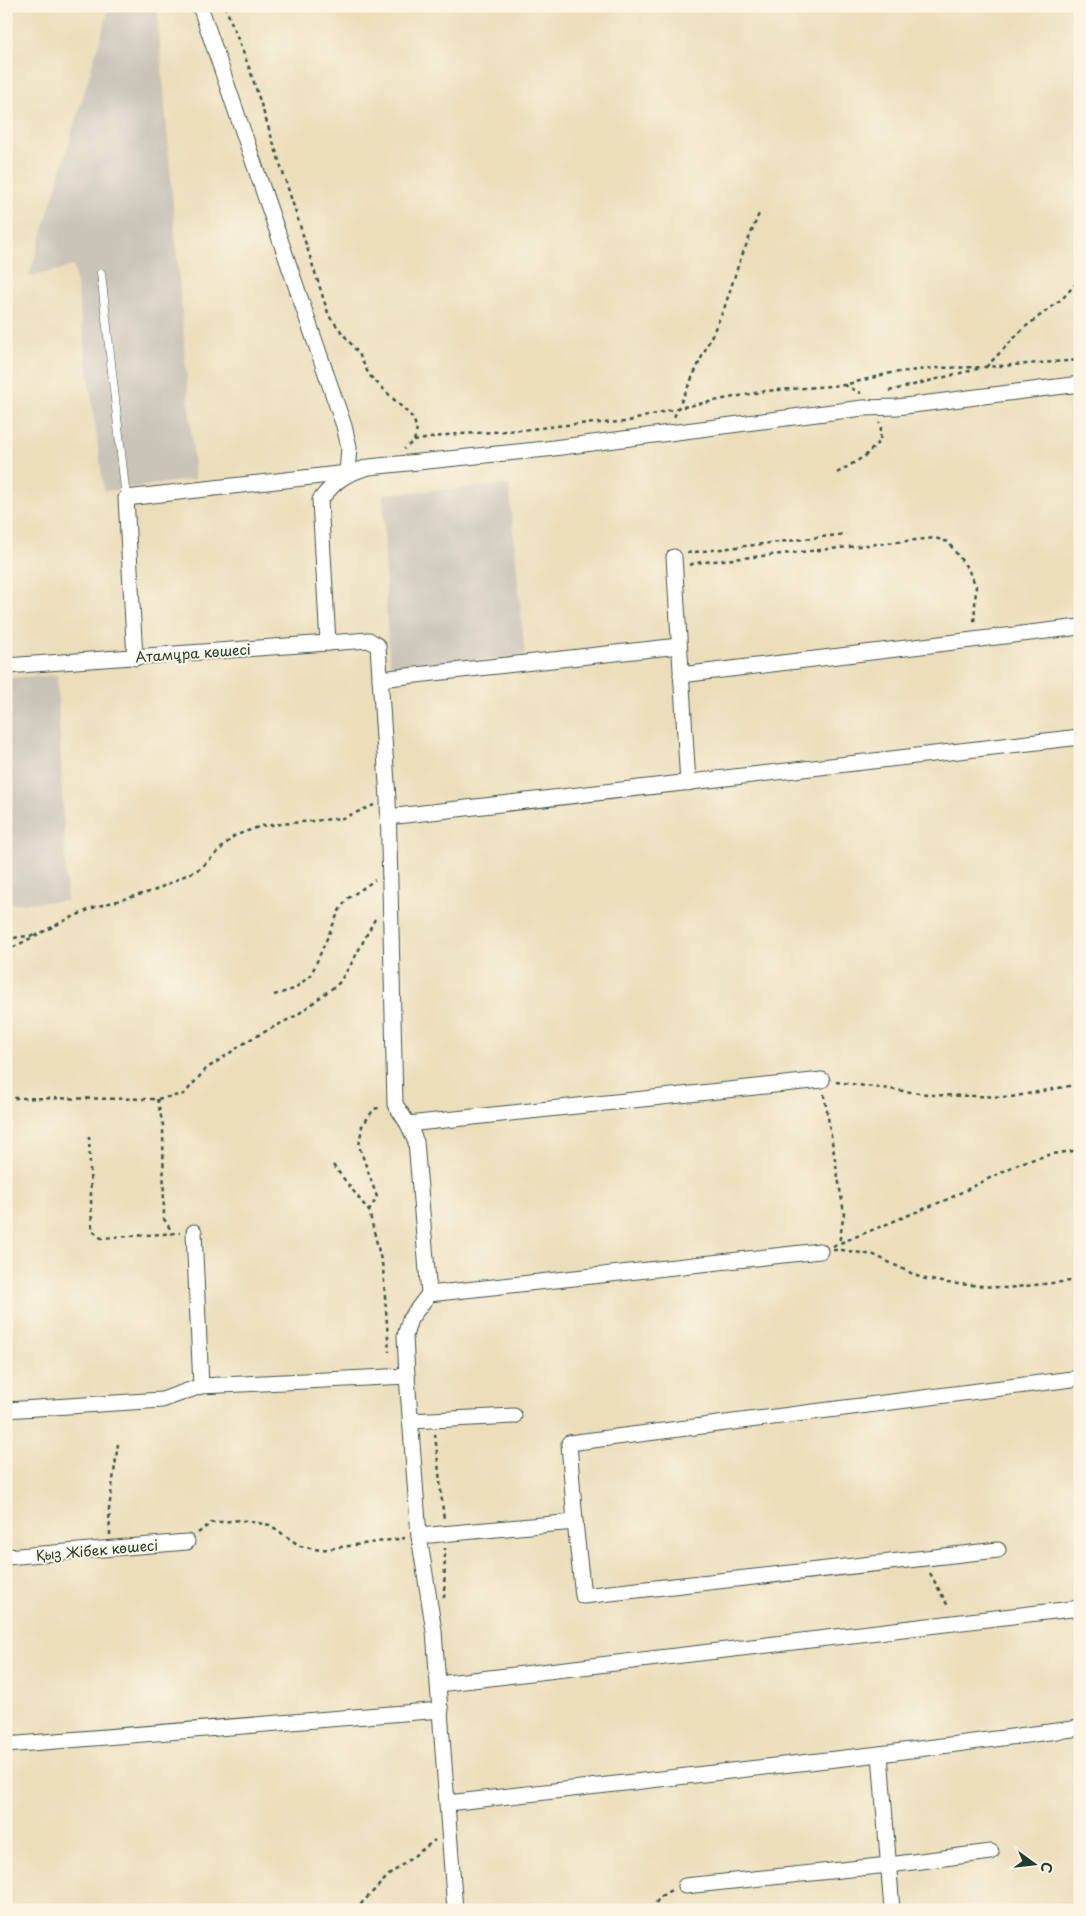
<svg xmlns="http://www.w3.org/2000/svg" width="1086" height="1916" viewBox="0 0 1086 1916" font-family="'Playpen Sans',sans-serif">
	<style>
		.industrial { fill: #c9c3b8 }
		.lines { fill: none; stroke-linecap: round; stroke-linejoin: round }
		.lane-casing { stroke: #3e5548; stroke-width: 9 }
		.street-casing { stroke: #3e5548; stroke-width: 17 }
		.path { stroke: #3e5548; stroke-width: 2.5; stroke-dasharray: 4 4; stroke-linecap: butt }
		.lane { stroke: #fff; stroke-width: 8 }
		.street { stroke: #fff; stroke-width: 15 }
		.labels { text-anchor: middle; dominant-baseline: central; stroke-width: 4; stroke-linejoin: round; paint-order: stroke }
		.street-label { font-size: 14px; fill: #1f3d34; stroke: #fcf5e5 }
	</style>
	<rect width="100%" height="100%" fill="#fcf5e5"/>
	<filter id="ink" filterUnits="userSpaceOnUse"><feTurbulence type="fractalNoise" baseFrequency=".02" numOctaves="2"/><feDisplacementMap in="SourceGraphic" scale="10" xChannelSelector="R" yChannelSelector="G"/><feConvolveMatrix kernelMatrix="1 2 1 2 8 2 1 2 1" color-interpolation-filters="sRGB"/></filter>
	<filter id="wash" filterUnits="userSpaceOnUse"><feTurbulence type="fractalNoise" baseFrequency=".0096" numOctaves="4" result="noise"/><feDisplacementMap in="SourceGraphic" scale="20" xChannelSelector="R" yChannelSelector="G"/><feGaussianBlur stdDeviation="1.12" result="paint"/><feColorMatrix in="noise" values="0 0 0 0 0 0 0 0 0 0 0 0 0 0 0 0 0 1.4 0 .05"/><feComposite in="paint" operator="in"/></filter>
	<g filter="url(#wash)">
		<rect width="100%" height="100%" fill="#ecdebb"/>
		<g class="industrial">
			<path d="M 110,6 L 157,6 L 195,479 L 104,491 L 74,266 L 29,277 Z"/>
			<path d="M 509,485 L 525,656 L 391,669 L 387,630 L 383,494 Z"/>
			<path d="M 57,675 L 67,901 L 6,904 L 6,678 Z"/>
		</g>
	</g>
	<g filter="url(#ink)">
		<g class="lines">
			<g class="lane-casing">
				<path id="lane" d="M 101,273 L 126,498"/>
			</g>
			<g class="street-casing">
				<g id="street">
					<path d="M 674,557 L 688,783"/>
					<path d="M 328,643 L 320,500 C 336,480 344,474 369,467 L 546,449 L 863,408 L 897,407 L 1080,384"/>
					<path d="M 135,658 L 126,498 L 347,473 L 349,447 L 344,426 L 200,6"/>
					<path d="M 6,666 L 369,640 L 378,646 L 388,799 L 395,1104 L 408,1124 L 416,1142 L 429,1294 L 410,1319 L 405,1336 L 407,1376 L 419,1536 L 434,1631 L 455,1910"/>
					<path d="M 681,675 L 1080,627"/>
					<path d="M 380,679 L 679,646"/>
					<path d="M 388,817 L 1080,737"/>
					<path d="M 408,1124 L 822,1080"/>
					<path d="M 194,1232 L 201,1386"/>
					<path d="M 429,1294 L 820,1251"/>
					<path d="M 6,1410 L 162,1400 L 201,1386 L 407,1376"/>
					<path d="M 410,1421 L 514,1416"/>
					<path d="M 575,1522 L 583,1596 L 998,1550"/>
					<path d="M 419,1536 L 575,1522 L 569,1443 L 1080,1378"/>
					<path d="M 6,1557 L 187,1542"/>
					<path d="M 439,1684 L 1080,1608"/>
					<path d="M 6,1745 L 441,1710"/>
					<path d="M 880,1754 L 892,1910"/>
					<path d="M 448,1803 L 880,1754 L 1080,1728"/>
					<path d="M 685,1886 L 889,1865 L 991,1852"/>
				</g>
			</g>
			<g class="path">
				<path d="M 225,6 L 250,70 L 329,316 L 359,354 L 369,375 L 413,418 L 417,429 L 414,441 L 404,449"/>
				<path d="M 986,367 L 1024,328 L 1063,298 L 1080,279"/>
				<path d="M 844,385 L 861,393"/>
				<path d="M 889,391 L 981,368"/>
				<path d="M 674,417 L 724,309 L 739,263 L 760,211"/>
				<path d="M 414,441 L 447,435 L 522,430 L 575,424 L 625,422 L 678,408 L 765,391 L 844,385 L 891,373 L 936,368 L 986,367 L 1080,360"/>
				<path d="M 837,473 L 865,456 L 880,441 L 881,427 L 879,422"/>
				<path d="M 687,553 L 846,534"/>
				<path d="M 690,565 L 695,563 L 935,538 L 948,542 L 968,569 L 976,586 L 974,625"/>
				<path d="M 6,939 L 35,935"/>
				<path d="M 6,951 L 66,920 L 95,907 L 153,891 L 201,868 L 234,836 L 261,826 L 343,818 L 374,805"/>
				<path d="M 274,995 L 294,989 L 311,975 L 339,911 L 347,899 L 375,880"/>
				<path d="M 836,1082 L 934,1095 L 1011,1097 L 1080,1084"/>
				<path d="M 824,1094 L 844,1213 L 839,1244"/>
				<path d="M 6,1098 L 157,1099 L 184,1094 L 206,1069 L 249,1040 L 297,1015 L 339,983 L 353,961 L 376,917"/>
				<path d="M 157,1099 L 163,1125 L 164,1219 L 172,1232"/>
				<path d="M 89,1136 L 92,1230 L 101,1238 L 180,1233"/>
				<path d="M 333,1165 L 369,1211 L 383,1268 L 389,1352"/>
				<path d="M 369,1211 L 377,1197 L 359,1146 L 362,1126 L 374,1109 L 382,1107"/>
				<path d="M 833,1246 L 948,1199 L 1020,1163 L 1052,1154 L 1080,1150"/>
				<path d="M 833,1250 L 842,1250 L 874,1255 L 921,1278 L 947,1283 L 1007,1288 L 1080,1280"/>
				<path d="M 435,1434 L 444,1520"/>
				<path d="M 198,1533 L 211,1523 L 240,1520 L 270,1525 L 300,1546 L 320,1550 L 405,1538"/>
				<path d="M 110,1535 L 109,1509 L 118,1444"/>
				<path d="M 930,1573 L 949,1608"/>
				<path d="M 444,1598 L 445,1548"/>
				<path d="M 355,1910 L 389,1875 L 435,1840"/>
				<path d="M 652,1910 C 656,1901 663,1893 672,1890"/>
			</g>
			<use href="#lane" class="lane"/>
			<use href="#street" class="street"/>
		</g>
	</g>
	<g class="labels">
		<g class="street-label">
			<text transform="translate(193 653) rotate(-4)">Атамұра көшесі</text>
			<text transform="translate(97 1550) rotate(-5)">Қыз Жібек көшесі</text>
		</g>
	</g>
	<rect width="1086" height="1916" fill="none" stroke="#fcf5e5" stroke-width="25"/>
	<g transform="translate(1034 1864) rotate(105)" stroke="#fcf5e5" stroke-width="4" paint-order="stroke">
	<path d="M0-4L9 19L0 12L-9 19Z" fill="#1f3d34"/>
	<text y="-8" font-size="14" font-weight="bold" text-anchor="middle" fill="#1f3d34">С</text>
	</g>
</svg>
